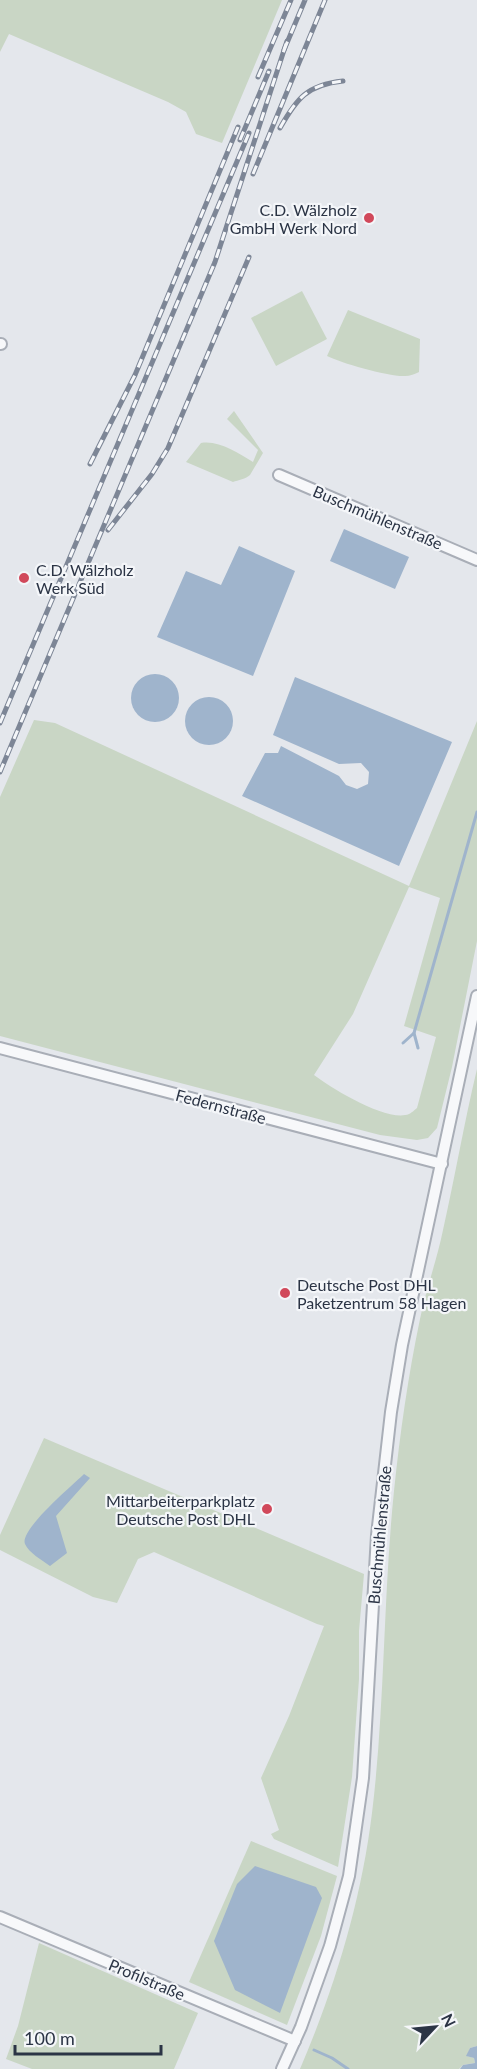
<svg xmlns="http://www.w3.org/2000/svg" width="477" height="2069" viewBox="0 0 477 2069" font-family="Lato,sans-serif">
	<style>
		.green { fill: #c9d6c5; fill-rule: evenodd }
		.water { fill: #9fb4cc }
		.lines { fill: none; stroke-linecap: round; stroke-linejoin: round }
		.stream { stroke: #9fb4cc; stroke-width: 3 }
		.minor-casing { stroke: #a9aeb7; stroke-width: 14 }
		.minor { stroke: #f7f8fa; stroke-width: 10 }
		.rail-casing { stroke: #7d8696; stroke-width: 5 }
		.rail { stroke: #f4f6f9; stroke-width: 3; stroke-dasharray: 9; stroke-linecap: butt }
		.poi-dot { fill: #d1495b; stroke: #f4f6f9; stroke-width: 2 }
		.labels { text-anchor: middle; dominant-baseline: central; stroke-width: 4.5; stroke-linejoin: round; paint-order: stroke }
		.poi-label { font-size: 16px; fill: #2b3445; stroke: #f4f6f9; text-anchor: end }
		.street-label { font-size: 16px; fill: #2b3445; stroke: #f4f6f9 }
	</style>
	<rect width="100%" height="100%" fill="#e4e7ec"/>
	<g class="green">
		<path d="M 0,0 L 282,0 L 222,143 L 196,134 L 186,112 L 168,102 L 9,34 L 0,52 Z"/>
		<path d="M 302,291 L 327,339 L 276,366 L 251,318 Z"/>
		<path d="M 348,310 L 420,339 L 419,372 C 415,374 410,376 405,376 C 389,377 341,363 327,356 Z"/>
		<path d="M 234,411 L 263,453 L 250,475 C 246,479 238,480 233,482 L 186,462 L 201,443 C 219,440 238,453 253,462 L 258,450 L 227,419 Z"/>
		<path d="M 34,720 L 55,723 L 409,886 L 477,721 L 477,941 L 452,1067 L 437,1128 L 428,1138 L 417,1140 L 380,1135 L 0,1036 L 0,797 ZM 409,887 L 440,898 L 404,1026 L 436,1037 L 417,1108 C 416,1109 410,1114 409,1114 C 388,1123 331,1088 314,1075 L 353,1014 Z"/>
		<path d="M 477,1069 L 477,2046 L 470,2048 L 467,2056 L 474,2058 L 475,2063 L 463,2065 L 459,2069 L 300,2069 C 335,1987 361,1902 372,1813 C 385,1707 383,1598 394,1491 C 400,1434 408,1376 420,1319 C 426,1289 437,1260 443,1230 C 455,1177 464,1123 477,1069 Z"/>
		<path d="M 44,1438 L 364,1574 L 359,1631 L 359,1679 L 352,1777 L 338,1867 L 274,1839 L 271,1834 L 279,1830 L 261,1778 L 289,1716 L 324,1626 L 317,1624 L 154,1552 L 138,1559 L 117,1603 L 93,1597 L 0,1550 L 0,1535 Z"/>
		<path d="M 251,1841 L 337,1876 L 321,1936 L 287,2025 L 189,1982 Z"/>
		<path d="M 39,1943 L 198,2013 L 174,2069 L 32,2069 L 6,2059 L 18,2026 Z"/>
	</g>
	<g class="water">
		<path d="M 344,529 L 409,557 L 395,589 L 330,561 Z"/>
		<path d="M 239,546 L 295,571 L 253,676 L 157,637 L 186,571 L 221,585 Z"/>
		<circle cx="155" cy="698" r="24"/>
		<path d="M 295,677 L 452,742 L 399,866 L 242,796 L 265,753 L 278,753 L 281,746 L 339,776 L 346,785 L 357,789 L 368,784 L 369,772 L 361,763 L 339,764 L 273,735 Z"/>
		<circle cx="209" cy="721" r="24"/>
		<path d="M 84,1474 L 90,1478 L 56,1516 L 67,1553 L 50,1566 C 42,1560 29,1553 25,1544 C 19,1530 73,1485 84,1474 Z"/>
		<path d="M 255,1866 L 316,1887 L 322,1898 L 280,2013 L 235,1990 L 214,1941 L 237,1884 Z"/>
		<path d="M 477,2046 L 477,2069 L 460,2069 L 463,2065 L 475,2063 L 474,2058 L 466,2056 L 470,2048 Z"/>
	</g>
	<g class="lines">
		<g class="stream">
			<path d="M 403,1043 L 414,1033"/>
			<path d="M 418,1048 L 414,1033 L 477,812"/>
			<path d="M 314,2050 L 332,2058 L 348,2069"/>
		</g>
		<g class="minor-casing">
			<g id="minor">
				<path d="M 0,344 L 1,344"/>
				<path d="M 279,475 L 477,560"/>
				<path d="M 0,1048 L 442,1164"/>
				<path d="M 0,1917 L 295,2041"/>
				<path d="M 282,2069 L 301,2027 L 330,1946 L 349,1876 L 363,1778 L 377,1535 L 391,1412 L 402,1345 L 477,996"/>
			</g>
		</g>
		<use href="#minor" class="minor"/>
		<g class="rail-casing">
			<g id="rail">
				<path d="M 284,50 L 305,0"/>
				<path d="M 258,77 L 291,0"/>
				<path d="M 280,128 C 297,98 307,85 343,81"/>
				<path d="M 240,140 L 269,71"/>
				<path d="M 253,174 L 325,0"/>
				<path d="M 90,464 L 135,375 L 238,127"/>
				<path d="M 108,530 L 152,474 L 168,448 L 249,257"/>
				<path d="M 0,723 L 249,133"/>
				<path d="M 0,772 L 215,262 L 287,41"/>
			</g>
		</g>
		<use href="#rail" class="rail"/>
	</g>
	<g class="poi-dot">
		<circle cx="369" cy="218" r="6"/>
		<circle cx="24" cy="578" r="6"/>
		<circle cx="285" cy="1293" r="6"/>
		<circle cx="267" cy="1509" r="6"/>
	</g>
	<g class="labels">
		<g class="poi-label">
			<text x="357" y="209">C.D. Wälzholz<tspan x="357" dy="18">GmbH Werk Nord</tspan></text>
			<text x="36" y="569" text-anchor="start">C.D. Wälzholz<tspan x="36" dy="18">Werk Süd</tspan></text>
			<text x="297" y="1284" text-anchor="start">Deutsche Post DHL<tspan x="297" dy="18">Paketzentrum 58 Hagen</tspan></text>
			<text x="255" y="1500">Mittarbeiterparkplatz<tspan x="255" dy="18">Deutsche Post DHL</tspan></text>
		</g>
		<g class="street-label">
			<text transform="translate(378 517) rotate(23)">Buschmühlenstraße</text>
			<text transform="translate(221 1106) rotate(15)">Federnstraße</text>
			<text transform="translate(379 1535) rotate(-85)">Buschmühlenstraße</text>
			<text transform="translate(147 1979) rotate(23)">Profilstraße</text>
		</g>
	</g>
	<g transform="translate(435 2027) rotate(64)" stroke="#f4f6f9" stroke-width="4.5" paint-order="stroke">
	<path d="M0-4.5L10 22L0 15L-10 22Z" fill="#2b3445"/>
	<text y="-9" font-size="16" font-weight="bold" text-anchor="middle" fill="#2b3445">N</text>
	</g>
	<path d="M15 2045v9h146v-9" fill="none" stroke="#2b3445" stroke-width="3"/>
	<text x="24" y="2045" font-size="18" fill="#2b3445" stroke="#f4f6f9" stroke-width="4.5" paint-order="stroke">100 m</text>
</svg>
